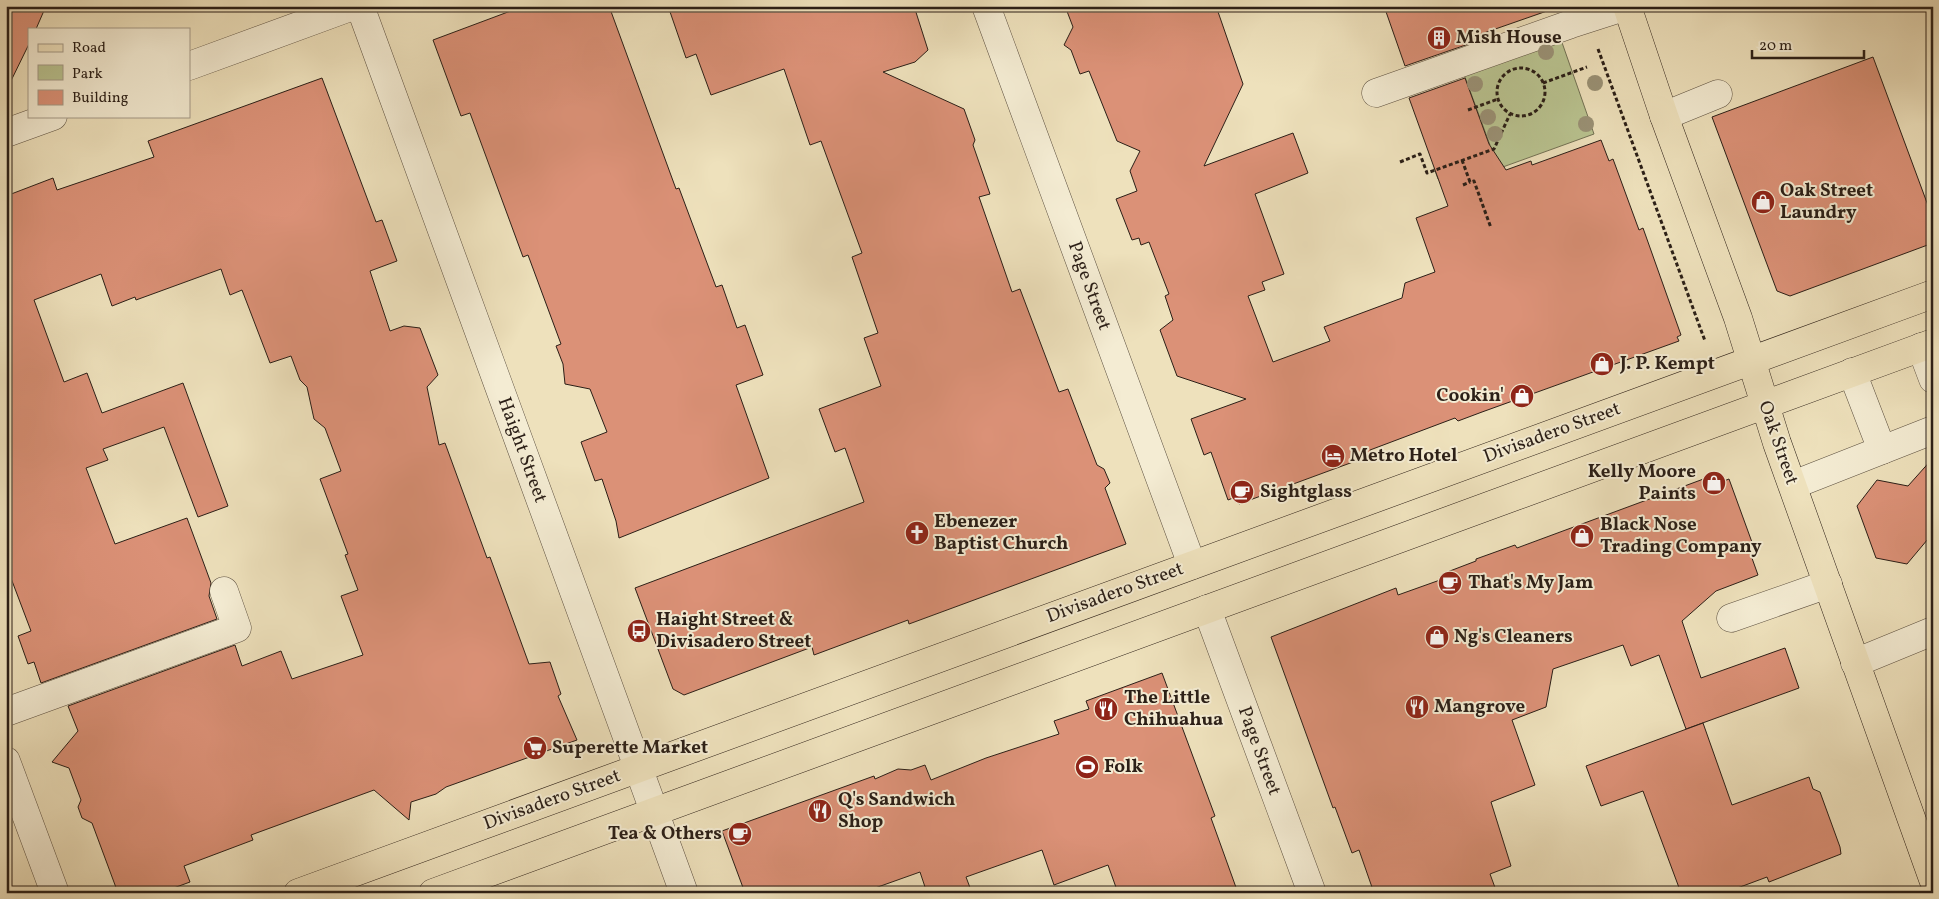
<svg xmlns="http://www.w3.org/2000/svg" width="1939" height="899" viewBox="0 0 1939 899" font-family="Vollkorn,serif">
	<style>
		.green { fill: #b9c390; stroke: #727154 }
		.building { fill: #db9177; stroke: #2b1f17 }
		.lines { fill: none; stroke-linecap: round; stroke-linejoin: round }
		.minor-casing { stroke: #5c5040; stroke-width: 29 }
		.major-casing { stroke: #2b1f17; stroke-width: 29 }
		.path { stroke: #2b1f17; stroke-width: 3; stroke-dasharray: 4 2.5; stroke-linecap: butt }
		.minor { stroke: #f4ecd3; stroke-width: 28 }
		.major { stroke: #eee1bc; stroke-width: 28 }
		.tree { fill: #9a9175 }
		.labels { text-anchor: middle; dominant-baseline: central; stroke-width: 4; stroke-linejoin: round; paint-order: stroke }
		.poi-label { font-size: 19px; font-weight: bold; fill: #2b1f17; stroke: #f4ecd3; text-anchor: start }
		.street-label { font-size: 19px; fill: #2b1f17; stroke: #f4ecd3 }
	</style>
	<rect width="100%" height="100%" fill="#eee1bc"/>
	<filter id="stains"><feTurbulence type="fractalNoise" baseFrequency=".004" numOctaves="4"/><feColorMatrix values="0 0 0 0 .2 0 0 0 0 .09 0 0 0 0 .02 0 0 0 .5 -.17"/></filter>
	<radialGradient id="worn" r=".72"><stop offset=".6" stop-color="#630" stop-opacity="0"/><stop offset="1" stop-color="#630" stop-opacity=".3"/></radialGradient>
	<path class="green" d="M 1559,34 L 1594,134 L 1478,176 L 1458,172 L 1438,179 L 1434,168 L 1490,145 L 1462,69 Z"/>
	<g class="building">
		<path d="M 6,6 L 46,6 L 36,29 L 29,29 L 29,44 L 6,91 Z"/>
		<path d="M 524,6 L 609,6 L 676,189 L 679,188 L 716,287 L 722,285 L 737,328 L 745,325 L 763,375 L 736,385 L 769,478 L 619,538 L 616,521 L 602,479 L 595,481 L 581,442 L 607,432 L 590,389 L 565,384 L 563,364 L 556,346 L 561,344 L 528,255 L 523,257 L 470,113 L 461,116 L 433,40 Z"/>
		<path d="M 668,6 L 914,6 L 928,50 L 915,62 L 883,72 L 964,109 L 975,140 L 973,145 L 990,194 L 979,197 L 1012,292 L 1020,289 L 1059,392 L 1068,389 L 1097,465 L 1104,469 L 1110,483 L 1105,488 L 1126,544 L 909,624 L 908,620 L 814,655 L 812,647 L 684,695 L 673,689 L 635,588 L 864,502 L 845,448 L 835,452 L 819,409 L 881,386 L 864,338 L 878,333 L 852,257 L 862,253 L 821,141 L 810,145 L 784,69 L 711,95 L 696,54 L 686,58 Z"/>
		<path d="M 1065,6 L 1216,6 L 1243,84 L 1204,166 L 1293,133 L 1308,173 L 1255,194 L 1284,274 L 1262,282 L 1265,290 L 1248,296 L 1273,362 L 1330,341 L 1324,327 L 1402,298 L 1405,283 L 1435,272 L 1416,218 L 1448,206 L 1409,98 L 1465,78 L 1489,144 L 1506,170 L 1531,161 L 1532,165 L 1601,140 L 1609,161 L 1613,159 L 1639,230 L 1643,228 L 1681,335 L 1677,337 L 1679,341 L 1482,412 L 1458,421 L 1455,418 L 1370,450 L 1372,455 L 1239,504 L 1233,498 L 1228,500 L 1211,452 L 1204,455 L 1191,419 L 1246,399 L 1177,376 L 1160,330 L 1173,320 L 1165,296 L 1169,294 L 1149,242 L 1141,245 L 1139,238 L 1132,240 L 1116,199 L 1137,191 L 1130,171 L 1140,151 L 1117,141 L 1089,71 L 1080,74 L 1071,50 L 1064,45 L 1073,27 Z"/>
		<path d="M 1384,6 L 1546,6 L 1547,11 L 1481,34 L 1483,39 L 1405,66 Z"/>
		<path d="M 1873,57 L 1933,219 L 1933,243 L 1790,296 L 1777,291 L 1712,117 Z"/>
		<path d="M 322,78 L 376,222 L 382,220 L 397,261 L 370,271 L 390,331 L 404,326 L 420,328 L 438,375 L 427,387 L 439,445 L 445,443 L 487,558 L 490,557 L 529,664 L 550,662 L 561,694 L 558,696 L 577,740 L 446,787 L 436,794 L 411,802 L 409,820 L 374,790 L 251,835 L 253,840 L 184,866 L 190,882 L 160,893 L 118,893 L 92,823 L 82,818 L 78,807 L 81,800 L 69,768 L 52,762 L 78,731 L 68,706 L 235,645 L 242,666 L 281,651 L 292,679 L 363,655 L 341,596 L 358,590 L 345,555 L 348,554 L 320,479 L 341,471 L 325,428 L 314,419 L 307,387 L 300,380 L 291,356 L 270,363 L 242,290 L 230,295 L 221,269 L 136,300 L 135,297 L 112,306 L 101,274 L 34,300 L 64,382 L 87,373 L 102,413 L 183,383 L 228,506 L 198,517 L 164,427 L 103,449 L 108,460 L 86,468 L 115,544 L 187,518 L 211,583 L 209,596 L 217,619 L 41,683 L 34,662 L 28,664 L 18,636 L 31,631 L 6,565 L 6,196 L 53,178 L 57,190 L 154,157 L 148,141 Z"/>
		<path d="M 1933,458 L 1933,533 L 1907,564 L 1876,558 L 1857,506 L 1877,480 L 1908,486 Z"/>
		<path d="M 1717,474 L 1721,474 L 1724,481 L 1729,479 L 1753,545 L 1748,547 L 1758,575 L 1716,591 L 1682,621 L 1701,678 L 1785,648 L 1799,688 L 1686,729 L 1659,655 L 1631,666 L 1623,645 L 1553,669 L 1546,707 L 1512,720 L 1535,785 L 1491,802 L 1511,866 L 1490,874 L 1497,893 L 1374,893 L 1359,850 L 1352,853 L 1335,807 L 1333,808 L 1271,637 L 1396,588 L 1398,595 L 1440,580 L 1442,574 L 1476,561 L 1476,559 L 1515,545 L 1517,548 Z"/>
		<path d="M 1162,673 L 1215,816 L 1211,818 L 1238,893 L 1118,893 L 1108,865 L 1054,885 L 1042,850 L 966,877 L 972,893 L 927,893 L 920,872 L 861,893 L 745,893 L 722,831 L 874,776 L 875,779 L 898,769 L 911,770 L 925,765 L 931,780 L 986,758 L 1059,734 L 1054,721 L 1089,709 L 1086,701 Z"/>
		<path d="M 1703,723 L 1732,805 L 1809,777 L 1813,789 L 1820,792 L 1840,847 L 1841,854 L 1769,882 L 1767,877 L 1724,893 L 1681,893 L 1643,791 L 1601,806 L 1586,766 Z"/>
	</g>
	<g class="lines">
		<g class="minor-casing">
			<g id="minor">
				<path d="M 360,6 L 684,893"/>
				<path d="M 986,6 L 1192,565"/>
				<path d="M 189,66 L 353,6"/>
				<path d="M 1376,93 L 1571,24 L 1627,6"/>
				<path d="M 1664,116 L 1718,94"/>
				<path d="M 6,133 L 53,116"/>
				<path d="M 1921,347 L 1933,379"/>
				<path d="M 1852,372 L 1882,450"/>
				<path d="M 1793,485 L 1933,430"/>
				<path d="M 1207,609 L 1312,893"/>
				<path d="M 1731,618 L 1828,584"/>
				<path d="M 1855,663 L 1933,631"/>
				<path d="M 6,712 L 237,628 L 224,591"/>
				<path d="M 6,761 L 55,893"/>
			</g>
		</g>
		<g class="major-casing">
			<g id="major">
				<path d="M 1627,6 L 1664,116 L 1738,318 L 1777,443 L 1933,879"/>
				<path d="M 298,893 L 1933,294"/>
				<path d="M 433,893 L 1933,343"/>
			</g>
		</g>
		<g class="path">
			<path d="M 1598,49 L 1705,341"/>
			<circle cx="1521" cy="92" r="24"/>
			<path d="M 1543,83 L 1587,67"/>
			<path d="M 1468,110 L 1498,99"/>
			<path d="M 1462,160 L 1470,182 L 1474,181 L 1491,228"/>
			<path d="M 1400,162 L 1420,154 L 1427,173 L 1494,149 L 1510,114"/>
			<path d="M 1463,185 L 1470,182"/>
		</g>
		<use href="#minor" class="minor"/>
		<use href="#major" class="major"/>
	</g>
	<g class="tree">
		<circle cx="1546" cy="52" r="8"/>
		<circle cx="1595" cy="83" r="8"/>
		<circle cx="1475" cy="84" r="8"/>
		<circle cx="1488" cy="117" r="8"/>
		<circle cx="1586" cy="124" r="8"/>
		<circle cx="1495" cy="134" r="8"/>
	</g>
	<defs>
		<g id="building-disc" transform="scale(1.25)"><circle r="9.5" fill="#8f2418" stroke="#f4ecd3"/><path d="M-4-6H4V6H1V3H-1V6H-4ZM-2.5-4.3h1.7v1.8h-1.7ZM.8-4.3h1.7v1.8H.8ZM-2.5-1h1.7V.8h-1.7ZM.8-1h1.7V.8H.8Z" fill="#fff"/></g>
		<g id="shop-disc" transform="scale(1.25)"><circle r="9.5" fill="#8f2418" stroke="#f4ecd3"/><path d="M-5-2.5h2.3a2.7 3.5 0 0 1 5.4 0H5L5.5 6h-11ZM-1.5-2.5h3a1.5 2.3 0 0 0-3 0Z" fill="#fff"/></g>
		<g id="hotel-disc" transform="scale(1.25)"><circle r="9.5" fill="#8f2418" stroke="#f4ecd3"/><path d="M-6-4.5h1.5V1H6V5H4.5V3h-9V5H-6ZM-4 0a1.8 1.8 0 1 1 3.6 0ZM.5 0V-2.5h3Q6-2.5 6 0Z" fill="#fff"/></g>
		<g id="cafe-disc" transform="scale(1.25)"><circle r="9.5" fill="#8f2418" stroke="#f4ecd3"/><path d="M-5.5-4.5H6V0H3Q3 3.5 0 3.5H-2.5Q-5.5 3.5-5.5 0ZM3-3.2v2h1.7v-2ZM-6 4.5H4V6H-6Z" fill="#fff"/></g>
		<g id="church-disc" transform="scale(1.25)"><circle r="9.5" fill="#8f2418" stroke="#f4ecd3"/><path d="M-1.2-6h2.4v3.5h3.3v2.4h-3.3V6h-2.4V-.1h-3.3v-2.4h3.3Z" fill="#fff"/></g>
		<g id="bus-disc" transform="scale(1.25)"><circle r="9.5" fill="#8f2418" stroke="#f4ecd3"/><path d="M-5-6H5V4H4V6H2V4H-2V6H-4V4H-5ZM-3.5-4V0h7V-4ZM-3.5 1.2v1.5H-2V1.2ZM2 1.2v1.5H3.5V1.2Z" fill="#fff"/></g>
		<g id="restaurant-disc" transform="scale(1.25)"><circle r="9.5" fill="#8f2418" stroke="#f4ecd3"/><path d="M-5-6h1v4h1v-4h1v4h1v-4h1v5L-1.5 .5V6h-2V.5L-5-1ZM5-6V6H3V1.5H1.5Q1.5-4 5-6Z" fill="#fff"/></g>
		<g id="supermarket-disc" transform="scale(1.25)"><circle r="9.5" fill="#8f2418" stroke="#f4ecd3"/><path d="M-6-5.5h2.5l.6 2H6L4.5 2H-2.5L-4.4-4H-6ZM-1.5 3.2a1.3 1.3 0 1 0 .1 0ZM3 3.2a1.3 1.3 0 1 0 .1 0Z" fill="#fff"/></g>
		<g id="stadium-disc" transform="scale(1.25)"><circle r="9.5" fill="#8f2418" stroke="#f4ecd3"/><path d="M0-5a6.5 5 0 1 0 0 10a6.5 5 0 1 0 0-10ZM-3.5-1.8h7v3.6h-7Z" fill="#fff"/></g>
	</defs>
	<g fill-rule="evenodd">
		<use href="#building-disc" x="1439" y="38"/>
		<use href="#shop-disc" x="1763" y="202"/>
		<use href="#shop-disc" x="1602" y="364"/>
		<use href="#shop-disc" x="1522" y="396"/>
		<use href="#hotel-disc" x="1333" y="456"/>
		<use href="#shop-disc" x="1714" y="483"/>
		<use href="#cafe-disc" x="1242" y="492"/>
		<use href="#church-disc" x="917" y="533"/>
		<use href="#shop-disc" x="1582" y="536"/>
		<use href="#cafe-disc" x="1450" y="583"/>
		<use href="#bus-disc" x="639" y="631"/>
		<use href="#shop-disc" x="1437" y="637"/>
		<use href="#restaurant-disc" x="1417" y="707"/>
		<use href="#restaurant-disc" x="1106" y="709"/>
		<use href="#supermarket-disc" x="535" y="748"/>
		<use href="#stadium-disc" x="1087" y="767"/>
		<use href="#restaurant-disc" x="820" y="811"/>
		<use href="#cafe-disc" x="740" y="834"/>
	</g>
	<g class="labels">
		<g class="poi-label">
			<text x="1456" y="38">Mish House</text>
			<text x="1780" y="191">Oak Street<tspan x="1780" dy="22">Laundry</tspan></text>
			<text x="1620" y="364">J. P. Kempt</text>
			<text x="1504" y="396" text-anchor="end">Cookin'</text>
			<text x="1350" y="456">Metro Hotel</text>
			<text x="1696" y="472" text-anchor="end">Kelly Moore<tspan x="1696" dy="22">Paints</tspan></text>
			<text x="1260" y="492">Sightglass</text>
			<text x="934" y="522">Ebenezer<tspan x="934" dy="22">Baptist Church</tspan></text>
			<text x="1600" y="525">Black Nose<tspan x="1600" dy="22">Trading Company</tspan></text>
			<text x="1468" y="583">That's My Jam</text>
			<text x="656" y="620">Haight Street &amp;<tspan x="656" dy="22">Divisadero Street</tspan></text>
			<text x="1454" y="637">Ng's Cleaners</text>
			<text x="1124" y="698">The Little<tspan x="1124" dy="22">Chihuahua</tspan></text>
			<text x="1434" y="707">Mangrove</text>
			<text x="552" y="748">Superette Market</text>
			<text x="1104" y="767">Folk</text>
			<text x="838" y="800">Q's Sandwich<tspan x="838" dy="22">Shop</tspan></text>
			<text x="722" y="834" text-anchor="end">Tea &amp; Others</text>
		</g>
		<g class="street-label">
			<text transform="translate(1089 286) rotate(70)">Page Street</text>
			<text transform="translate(1552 433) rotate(-20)">Divisadero Street</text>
			<text transform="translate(1778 443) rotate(71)">Oak Street</text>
			<text transform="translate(522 450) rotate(70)">Haight Street</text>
			<text transform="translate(1115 593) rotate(-20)">Divisadero Street</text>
			<text transform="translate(1259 751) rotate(70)">Page Street</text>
			<text transform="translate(552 800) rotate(-20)">Divisadero Street</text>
		</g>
	</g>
	<rect width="1939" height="899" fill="none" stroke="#eee1bc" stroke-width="25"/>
	<rect x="8" y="8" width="1924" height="884" fill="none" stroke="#2b1f17" stroke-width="2.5"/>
	<rect x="12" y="12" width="1914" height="874" fill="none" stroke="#2b1f17"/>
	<rect x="28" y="28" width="162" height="90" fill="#f4ecd3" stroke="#a49a88"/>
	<rect x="38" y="44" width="25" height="8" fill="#eee1bc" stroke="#a49a88"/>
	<text x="72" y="52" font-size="15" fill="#2b1f17">Road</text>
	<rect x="38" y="65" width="25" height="15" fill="#b9c390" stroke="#a49a88"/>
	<text x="72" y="78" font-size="15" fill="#2b1f17">Park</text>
	<rect x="38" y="90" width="25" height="15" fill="#db9177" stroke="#a49a88"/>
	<text x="72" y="102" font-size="15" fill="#2b1f17">Building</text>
	<path d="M1752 50v8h112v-8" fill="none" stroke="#2b1f17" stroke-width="2.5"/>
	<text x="1759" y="50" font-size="15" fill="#2b1f17" stroke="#f4ecd3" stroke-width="4" paint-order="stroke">20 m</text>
	<rect width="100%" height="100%" filter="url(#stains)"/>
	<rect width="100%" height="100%" fill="url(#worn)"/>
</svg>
